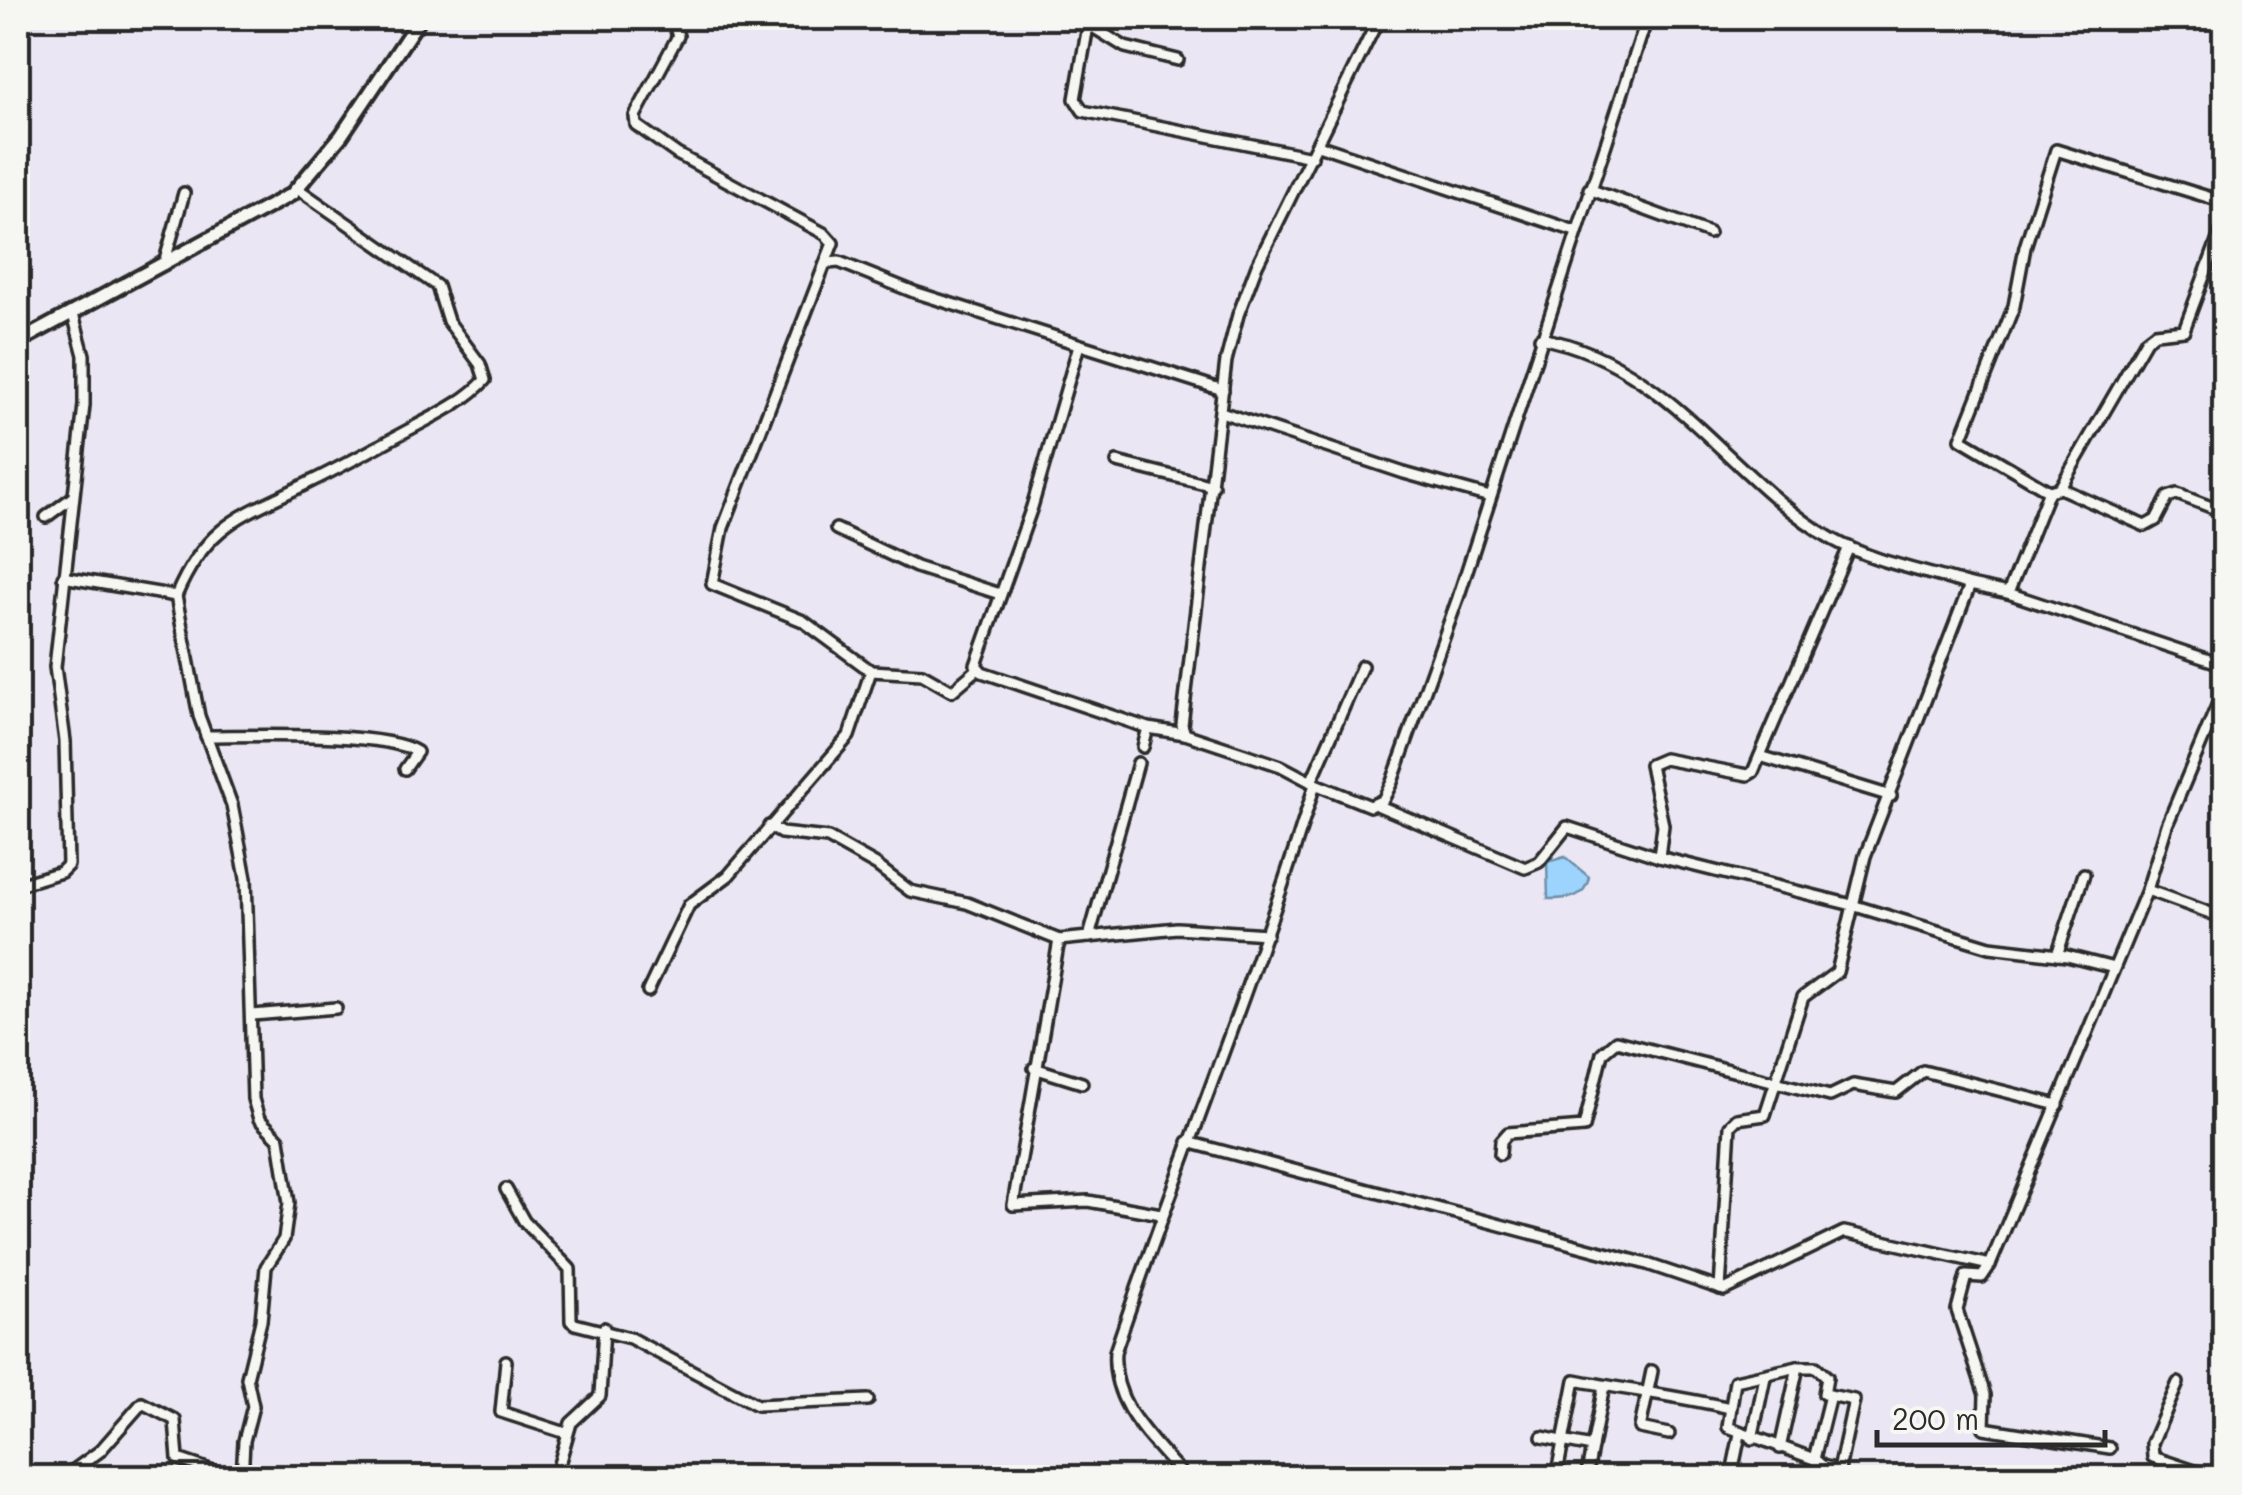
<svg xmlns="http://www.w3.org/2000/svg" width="2242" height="1495" viewBox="0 0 2242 1495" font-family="Mali,sans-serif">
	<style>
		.water { fill: #9dd4fd; stroke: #6f90a9; stroke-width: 2.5 }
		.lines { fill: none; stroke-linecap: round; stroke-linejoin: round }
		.minor-casing { stroke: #2b2b2b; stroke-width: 16 }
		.tertiary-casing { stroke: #2b2b2b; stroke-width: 19 }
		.minor { stroke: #f6f6f2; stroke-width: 9 }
		.tertiary { stroke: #f6f6f2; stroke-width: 11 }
	</style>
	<rect width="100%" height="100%" fill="#ebe6f3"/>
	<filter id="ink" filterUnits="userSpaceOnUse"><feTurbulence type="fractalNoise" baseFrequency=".01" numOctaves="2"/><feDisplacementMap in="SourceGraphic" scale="20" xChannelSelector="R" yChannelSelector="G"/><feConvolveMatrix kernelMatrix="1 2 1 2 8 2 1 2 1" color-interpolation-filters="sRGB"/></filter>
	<g filter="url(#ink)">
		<path class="water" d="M 1565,857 L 1589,877 C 1585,899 1568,899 1548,899 L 1547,862 Z"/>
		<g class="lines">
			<g class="minor-casing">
				<g id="minor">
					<path d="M 651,18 L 673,22 L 678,36 L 635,116 L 636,125 L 677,154 L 825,234 L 833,243 L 723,528 L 712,584 L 803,621 L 871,671 L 922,674 L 952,691 L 978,669"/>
					<path d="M 1078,18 L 1125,47 L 1178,60"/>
					<path d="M 1088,26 L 1075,99 L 1083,111 L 1312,157"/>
					<path d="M 1318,145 L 1575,231"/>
					<path d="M 1589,189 L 1709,233"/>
					<path d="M 828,263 L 839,262 L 914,292 L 1223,390"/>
					<path d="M 164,264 L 184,193"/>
					<path d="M 1540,338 C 1668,361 1729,479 1832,539 C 1873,562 1925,571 1970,585"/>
					<path d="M 1079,345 L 1032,507 L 976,665 L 982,672 L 1148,728 L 1185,734"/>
					<path d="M 1221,412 L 1404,473 L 1490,497"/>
					<path d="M 1117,462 L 1213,486"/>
					<path d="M 2060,488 L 2145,526 L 2156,520 L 2168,497 L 2177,494 L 2224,512"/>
					<path d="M 2049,491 L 1961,439 L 2014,306 L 2025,247 L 2056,150 L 2224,202"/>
					<path d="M 46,517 L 73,497"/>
					<path d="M 836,529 L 916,567 L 1000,594"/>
					<path d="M 1849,547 L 1753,772 L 1748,775 L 1664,759 L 1650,765 L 1663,825 L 1659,857 L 1852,905 L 1990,947 L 2067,956 L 2114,968"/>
					<path d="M 63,577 L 176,596 C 208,521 245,515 312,481 C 347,464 380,445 414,427 C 438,414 466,401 485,380 L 480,364 L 448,321 L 437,286 L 298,189"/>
					<path d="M 2008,593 L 2224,665"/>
					<path d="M 176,596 L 199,716 L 232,805 L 246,878 L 253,1099 L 259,1119 L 279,1139 L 289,1203 L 284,1239 L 266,1267 L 261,1321 L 247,1378 L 253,1406 L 244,1441 L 242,1478"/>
					<path d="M 206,736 C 251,736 384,731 417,752 L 405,769"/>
					<path d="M 1143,747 L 1148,728"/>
					<path d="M 1760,756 L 1891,796"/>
					<path d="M 1311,782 L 1362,666"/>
					<path d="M 1315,784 L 1370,806 L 1383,800 L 1392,782 L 1458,598 L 1647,18"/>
					<path d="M 1377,805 L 1525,868 L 1539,862 L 1567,827 L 1659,857"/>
					<path d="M 769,826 L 781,833 L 828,838 L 876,865 L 910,891 L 967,903 L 1059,940 L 1177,928 L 1267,934"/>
					<path d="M 18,885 L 61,872 L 68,865 L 65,741 L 55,667 L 84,405 L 84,355 L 73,314"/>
					<path d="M 2147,890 L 2224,918"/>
					<path d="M 1089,937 L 1138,763"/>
					<path d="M 1059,940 L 1013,1205 L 1088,1201 L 1161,1214"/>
					<path d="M 2057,955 L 2084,874"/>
					<path d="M 648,991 L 689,905 L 728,876 L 849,736 L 871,671"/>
					<path d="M 253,1015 L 336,1008"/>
					<path d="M 1034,1068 L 1082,1083"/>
					<path d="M 1188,1142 L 1647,1264 L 1724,1290 L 1844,1232 L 1990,1265 L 2147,890 L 2167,825 L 2224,689"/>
					<path d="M 1500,1154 L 1501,1141 L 1508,1133 L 1584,1127 L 1602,1053 L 1616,1041 L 1830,1096 L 1853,1085 L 1896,1092 L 1923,1071 L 2058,1105"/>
					<path d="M 506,1189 L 524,1221 L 570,1269 L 571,1321 L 575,1324 L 630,1338 L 757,1405 L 868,1400"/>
					<path d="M 1990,1265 L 1982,1277 L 1966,1276 L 1957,1310 L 1985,1395 L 1984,1428 L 2110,1448"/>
					<path d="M 1720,1289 L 1730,1126 L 1737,1119 L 1765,1115 L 1803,997 L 1837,972 L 1865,856 L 1970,585 L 2008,593 L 2049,491 L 2060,488 L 2146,340 L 2155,333 L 2184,330 L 2224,223"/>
					<path d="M 506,1361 L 501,1412 L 566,1433"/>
					<path d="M 1798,1367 L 1735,1381 L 1728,1427 L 1814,1459 L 1822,1466"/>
					<path d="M 1652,1371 L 1640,1428 L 1669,1434"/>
					<path d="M 2178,1383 L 2152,1443 L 2153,1457 L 2216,1478"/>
					<path d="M 1542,1437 L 1592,1447"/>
					<path d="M 1752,1439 L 1765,1377"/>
					<path d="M 1780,1448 L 1798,1367 L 1816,1367 L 1827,1377 L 1824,1394 L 1854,1400 L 1839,1470 L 1822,1466 L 1819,1478"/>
					<path d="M 1814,1459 L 1830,1395"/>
					<path d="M 63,1478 L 100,1451 L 142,1403 L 175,1420 L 178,1459 L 234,1478"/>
					<path d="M 555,1478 L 571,1423 L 600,1396 L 604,1328"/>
					<path d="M 1185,1478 C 1152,1438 1111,1406 1115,1352 C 1179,1162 1257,976 1315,784 L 1281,766 L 1185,734 L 1182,725 L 1226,361 L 1238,315 L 1257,265 L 1379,18"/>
					<path d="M 1556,1478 L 1575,1380 C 1627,1390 1678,1396 1730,1408"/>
					<path d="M 1586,1478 L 1604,1386"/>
					<path d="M 1731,1478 L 1740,1434"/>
				</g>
			</g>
			<g class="tertiary-casing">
				<path id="tertiary" d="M 18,342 L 292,194 L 341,136 L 420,18"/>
			</g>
			<use href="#minor" class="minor"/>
			<use href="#tertiary" class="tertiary"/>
		</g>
	</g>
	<rect width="2242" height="1495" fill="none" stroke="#f6f6f2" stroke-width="60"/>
	<rect x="30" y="30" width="2182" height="1435" fill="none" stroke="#2b2b2b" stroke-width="4" filter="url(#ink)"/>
	<path d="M1877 1430v15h228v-15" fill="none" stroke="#2b2b2b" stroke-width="5"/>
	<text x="1892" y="1430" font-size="30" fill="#2b2b2b" stroke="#f6f6f2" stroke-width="8" paint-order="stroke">200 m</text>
</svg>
